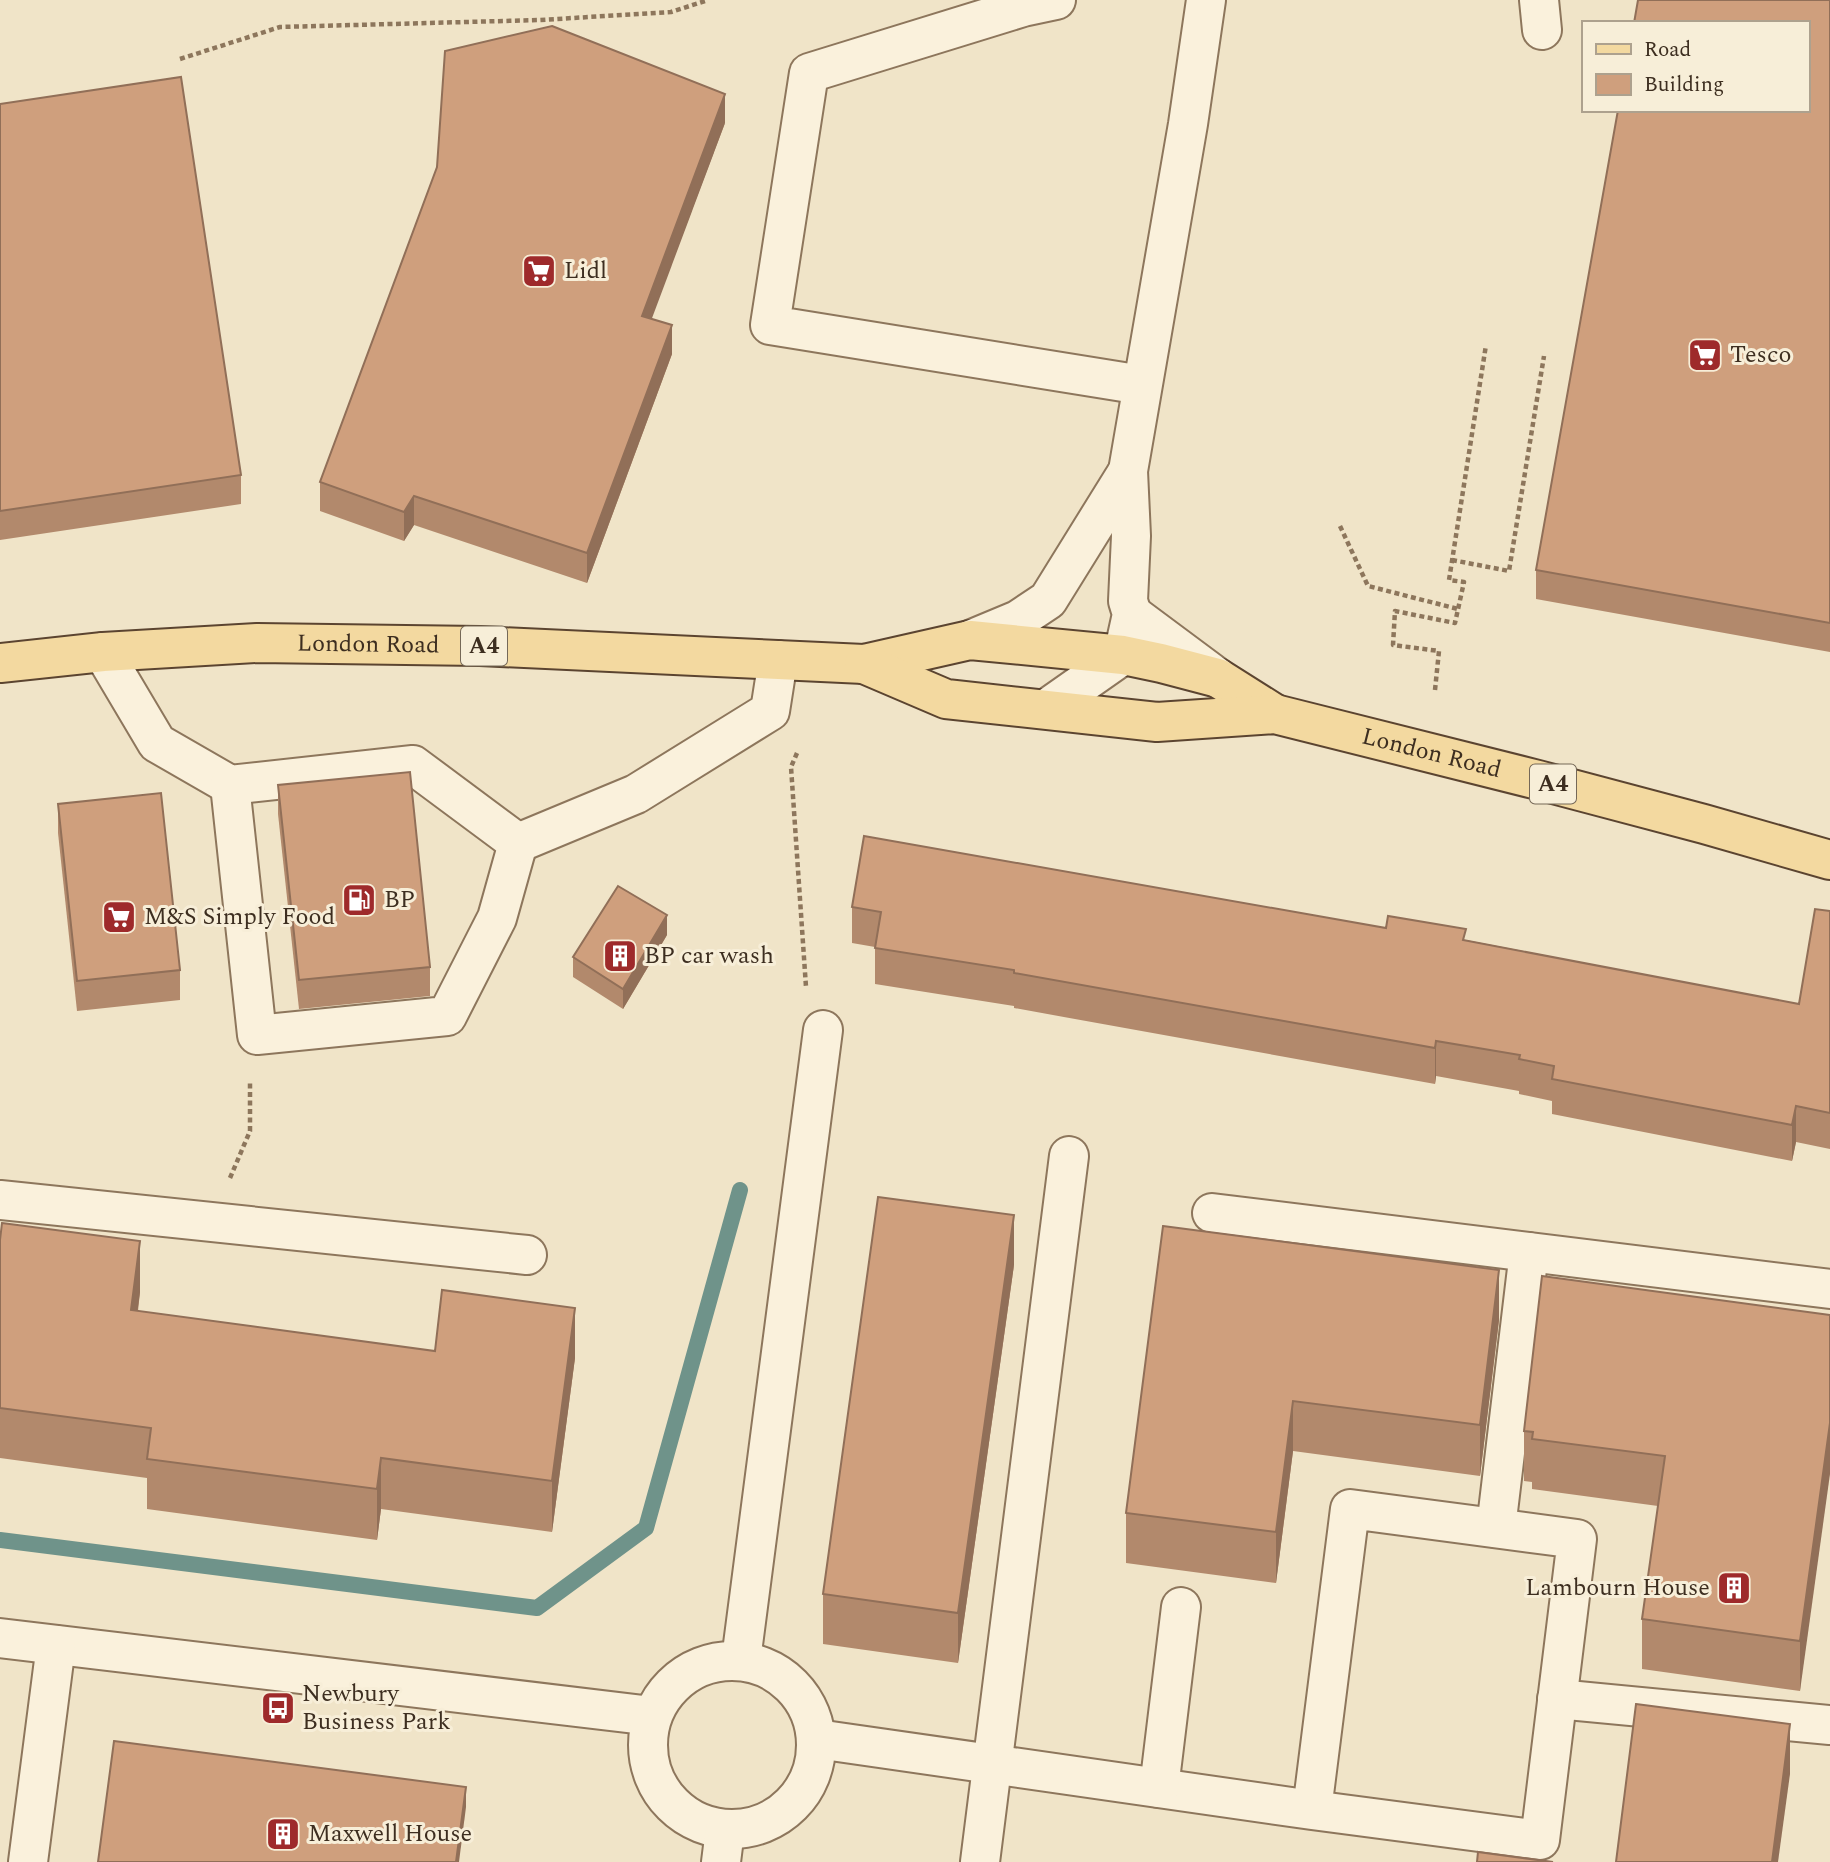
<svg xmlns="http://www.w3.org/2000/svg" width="1830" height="1862" viewBox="0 0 1830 1862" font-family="Spectral,serif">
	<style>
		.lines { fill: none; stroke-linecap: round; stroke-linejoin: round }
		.stream { stroke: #6f938a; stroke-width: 16 }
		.minor-casing { stroke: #8d765c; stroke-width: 42 }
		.major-casing { stroke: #5b4430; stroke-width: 42 }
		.path { stroke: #8d765c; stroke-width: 4.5; stroke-dasharray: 5 3.5; stroke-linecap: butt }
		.minor { stroke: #faf1dc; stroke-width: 38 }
		.major { stroke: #f3d9a0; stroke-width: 38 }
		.wall { fill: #b2896c }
		.shaded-wall { fill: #916f58 }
		.building { fill: #cf9f7d; stroke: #916f58; stroke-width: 2 }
		.labels { text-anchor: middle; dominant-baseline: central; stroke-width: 6; stroke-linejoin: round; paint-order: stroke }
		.shield { fill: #f7eed8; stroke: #756857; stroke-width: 2 }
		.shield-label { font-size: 23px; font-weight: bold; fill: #3d2e20 }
		.poi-label { font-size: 24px; fill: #3d2e20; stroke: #f7eed8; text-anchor: start }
		.street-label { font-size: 24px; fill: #3d2e20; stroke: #f7eed8 }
	</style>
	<rect width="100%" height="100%" fill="#f0e4c8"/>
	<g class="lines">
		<path class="stream" d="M 0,1540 L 537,1608 L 646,1528 L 740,1190"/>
		<g class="minor-casing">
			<g id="minor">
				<path d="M 1056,0 L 1023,7 L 809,73 L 770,325 L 1142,385"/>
				<path d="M 1539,0 L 1542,30"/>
				<path d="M 1132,614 L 1218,678"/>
				<path d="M 970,640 L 1018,620 L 1048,600 L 1128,471"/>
				<path d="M 103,652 L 157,743 L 230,785 L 413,765 L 518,843"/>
				<path d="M 1046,709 L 1123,655 L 1132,614 L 1128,601 L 1131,536 L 1128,471 L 1188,124 L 1206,0"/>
				<path d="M 230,785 L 257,1035 L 447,1016 L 497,918 L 518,843"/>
				<path d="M 518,843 L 636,794 L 770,711 L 778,660"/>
				<path d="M 0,1200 L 527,1255"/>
				<path d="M 1212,1213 L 1830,1289"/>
				<path d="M 1496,1528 L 1529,1252"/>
				<path d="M 0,1638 L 652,1716"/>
				<path d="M 741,1660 L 823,1030"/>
				<circle cx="732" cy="1745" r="84"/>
				<path d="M 1557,1699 L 1830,1725"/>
				<path d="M 817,1739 L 1312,1810 L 1540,1840 L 1577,1539 L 1350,1509 L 1312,1810"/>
				<path d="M 1159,1788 L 1181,1607"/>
				<path d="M 28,1862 L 56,1645"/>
				<path d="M 721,1862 L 725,1830"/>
				<path d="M 980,1862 L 1069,1156"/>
			</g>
		</g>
		<g class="major-casing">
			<g id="major">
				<path id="s1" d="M 0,663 L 103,652 L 257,643 L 480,646 L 864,664 L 970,640 L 1123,655 L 1161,663 L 1218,678 L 1275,714"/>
				<path id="s2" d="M 864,664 L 946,699 L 1157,722 L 1275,714 L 1538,780 L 1704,824 L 1830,860"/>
			</g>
		</g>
		<g class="path">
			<path d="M 180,59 L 280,27 L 540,20 L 671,12 L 708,0"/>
			<path d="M 1340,526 L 1368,586 L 1458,609"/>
			<path d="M 1452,560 L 1509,571 L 1544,356"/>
			<path d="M 1435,690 L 1439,651 L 1393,645 L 1395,611 L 1455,623 L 1464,582 L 1449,580 L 1486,345"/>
			<path d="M 797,753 L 791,767 L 806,987"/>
			<path d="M 230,1178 L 250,1131 L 250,1082"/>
		</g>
		<use href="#minor" class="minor"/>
		<use href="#major" class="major"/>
	</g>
	<g class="wall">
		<path d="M 1830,0 L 1830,652 L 1536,599 L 1536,570 Z"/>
		<path d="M 0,104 L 241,475 L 241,504 L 0,540 Z"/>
		<path d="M 725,123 L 651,318 L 672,354 L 587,583 L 414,525 L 404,541 L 320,511 L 320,482 Z"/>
		<path d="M 278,785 L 430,967 L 430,996 L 299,1009 L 278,814 Z"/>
		<path d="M 58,804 L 180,970 L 180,1000 L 77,1011 L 58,833 Z"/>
		<path d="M 852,907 L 1386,928 L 1466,940 L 1799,1004 L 1830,911 L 1830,1149 L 1796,1142 L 1792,1161 L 1552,1114 L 1552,1101 L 1519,1094 L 1519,1091 L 1436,1076 L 1435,1084 L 1014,1008 L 1014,1006 L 875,984 L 875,947 L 852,943 Z"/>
		<path d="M 667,935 L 623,1009 L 573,977 L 573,957 Z"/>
		<path d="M 1163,1226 L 1499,1320 L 1480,1476 L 1293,1451 L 1276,1583 L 1126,1563 L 1126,1513 Z"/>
		<path d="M 0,1240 L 140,1292 L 138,1311 L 435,1351 L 575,1358 L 552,1532 L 381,1509 L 377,1540 L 147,1509 L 147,1478 L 0,1458 Z"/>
		<path d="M 1014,1265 L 958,1663 L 823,1644 L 823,1594 Z"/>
		<path d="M 1830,1315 L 1800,1691 L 1642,1669 L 1642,1619 L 1658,1506 L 1532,1489 L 1532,1482 L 1524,1481 L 1524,1431 Z"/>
	</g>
	<g class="shaded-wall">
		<path d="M 725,94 L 725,123 L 642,345 L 642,316 Z"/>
		<path d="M 672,325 L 672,354 L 587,583 L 587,553 Z"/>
		<path d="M 414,496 L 414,525 L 404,541 L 404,512 Z"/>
		<path d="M 667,915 L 667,935 L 623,1009 L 623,989 Z"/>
		<path d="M 1436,1041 L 1436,1076 L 1435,1084 L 1435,1048 Z"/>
		<path d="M 1796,1106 L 1796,1142 L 1792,1161 L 1792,1125 Z"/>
		<path d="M 1014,1215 L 1014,1265 L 958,1663 L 958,1613 Z"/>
		<path d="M 140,1241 L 140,1292 L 131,1360 L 131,1310 Z"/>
		<path d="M 1499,1270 L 1499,1320 L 1480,1476 L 1480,1425 Z"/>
		<path d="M 575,1308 L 575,1358 L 552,1532 L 552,1481 Z"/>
		<path d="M 1293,1401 L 1293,1451 L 1276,1583 L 1276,1532 Z"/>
		<path d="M 1830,1423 L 1830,1474 L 1800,1691 L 1800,1641 Z"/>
		<path d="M 381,1458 L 381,1509 L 377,1540 L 377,1489 Z"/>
		<path d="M 1790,1724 L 1790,1774 L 1778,1862 L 1772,1862 Z"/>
		<path d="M 466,1787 L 466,1807 L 459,1862 L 456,1862 Z"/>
	</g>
	<g class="building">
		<path d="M 1638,0 L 1830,0 L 1830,623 L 1536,570 L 1618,110 L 1807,110 L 1807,23 L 1634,23 Z"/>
		<path d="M 552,26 L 725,94 L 642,316 L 672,325 L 587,553 L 414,496 L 404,512 L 320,482 L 437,167 L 445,51 Z"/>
		<path d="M 181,77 L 241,475 L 0,511 L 0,104 Z"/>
		<path d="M 410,772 L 430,967 L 299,980 L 278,785 Z"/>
		<path d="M 161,793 L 180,970 L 77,981 L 58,804 Z"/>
		<path d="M 864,836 L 1386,928 L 1388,916 L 1466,929 L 1463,940 L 1799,1004 L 1815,909 L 1830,911 L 1830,1113 L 1796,1106 L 1792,1125 L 1552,1079 L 1554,1066 L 1519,1059 L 1520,1055 L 1436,1041 L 1435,1048 L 1014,973 L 1014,970 L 875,948 L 881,912 L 852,907 Z"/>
		<path d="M 618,886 L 667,915 L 623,989 L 573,957 Z"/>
		<path d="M 878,1197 L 1014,1215 L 958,1613 L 823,1594 Z"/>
		<path d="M 2,1223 L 140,1241 L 131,1310 L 435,1351 L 442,1290 L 575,1308 L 552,1481 L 381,1458 L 377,1489 L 147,1459 L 151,1428 L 0,1408 L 0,1240 Z"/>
		<path d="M 1163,1226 L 1499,1270 L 1480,1425 L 1293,1401 L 1276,1532 L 1126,1513 Z"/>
		<path d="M 1542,1276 L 1830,1315 L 1830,1423 L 1800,1641 L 1642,1619 L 1665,1456 L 1532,1439 L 1533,1432 L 1524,1431 Z"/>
		<path d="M 1636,1704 L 1790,1724 L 1772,1862 L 1616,1862 Z"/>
		<path d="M 114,1741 L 466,1787 L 456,1862 L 98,1862 Z"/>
		<path d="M 1478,1852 L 1553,1862 L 1477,1862 Z"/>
	</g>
	<defs>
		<g id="supermarket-square" transform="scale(1.75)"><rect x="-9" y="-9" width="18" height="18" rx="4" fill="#9e2a2b" stroke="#f7eed8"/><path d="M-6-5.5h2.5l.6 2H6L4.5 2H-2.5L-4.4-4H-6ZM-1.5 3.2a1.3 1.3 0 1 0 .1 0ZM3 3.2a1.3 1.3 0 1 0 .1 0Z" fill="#fff"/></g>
		<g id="fuel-square" transform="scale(1.75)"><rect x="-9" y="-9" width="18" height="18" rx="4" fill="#9e2a2b" stroke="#f7eed8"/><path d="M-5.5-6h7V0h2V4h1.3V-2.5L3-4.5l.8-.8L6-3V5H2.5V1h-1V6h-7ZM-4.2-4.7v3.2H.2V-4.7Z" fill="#fff"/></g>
		<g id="building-square" transform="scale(1.75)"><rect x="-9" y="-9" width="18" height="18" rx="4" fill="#9e2a2b" stroke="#f7eed8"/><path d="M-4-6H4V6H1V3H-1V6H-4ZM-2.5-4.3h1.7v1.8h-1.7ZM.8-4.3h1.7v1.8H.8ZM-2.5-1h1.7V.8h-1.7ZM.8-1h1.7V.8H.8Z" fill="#fff"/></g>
		<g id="bus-square" transform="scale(1.75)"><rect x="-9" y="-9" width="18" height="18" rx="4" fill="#9e2a2b" stroke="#f7eed8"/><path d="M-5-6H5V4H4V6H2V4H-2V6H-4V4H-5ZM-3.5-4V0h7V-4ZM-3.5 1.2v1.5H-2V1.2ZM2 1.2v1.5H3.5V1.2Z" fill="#fff"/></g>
	</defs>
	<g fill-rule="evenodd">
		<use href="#supermarket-square" x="539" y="271"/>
		<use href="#supermarket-square" x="1705" y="355"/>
		<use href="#fuel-square" x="359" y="900"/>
		<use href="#supermarket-square" x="119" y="917"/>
		<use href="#building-square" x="620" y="956"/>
		<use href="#building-square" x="1734" y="1588"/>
		<use href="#bus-square" x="278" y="1708"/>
		<use href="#building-square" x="283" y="1834"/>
	</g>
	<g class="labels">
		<g class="shield">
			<rect x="461" y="626.5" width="46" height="39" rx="5"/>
			<rect x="1530" y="764.5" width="46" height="39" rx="5"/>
		</g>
		<g class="shield-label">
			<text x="484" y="646">A4</text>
			<text x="1553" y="784">A4</text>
		</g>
		<g class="poi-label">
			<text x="564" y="271">Lidl</text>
			<text x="1730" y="355">Tesco</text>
			<text x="384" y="900">BP</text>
			<text x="144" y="917">M&amp;S Simply Food</text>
			<text x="644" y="956">BP car wash</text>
			<text x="1710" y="1588" text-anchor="end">Lambourn House</text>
			<text x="302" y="1694">Newbury<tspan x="302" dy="28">Business Park</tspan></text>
			<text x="308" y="1834">Maxwell House</text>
		</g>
		<g class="street-label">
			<text stroke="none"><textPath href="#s1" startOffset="369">London Road</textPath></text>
			<text stroke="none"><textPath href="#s2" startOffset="581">London Road</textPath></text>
		</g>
	</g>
	<rect x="1582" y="21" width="228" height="91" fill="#f7eed8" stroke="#ada18e" stroke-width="2"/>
	<rect x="1596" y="44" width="35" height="10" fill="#f3d9a0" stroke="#ada18e" stroke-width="2"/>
	<text x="1644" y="56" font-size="21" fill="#3d2e20">Road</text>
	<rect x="1596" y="74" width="35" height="21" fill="#cf9f7d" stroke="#ada18e" stroke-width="2"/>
	<text x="1644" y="91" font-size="21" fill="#3d2e20">Building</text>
</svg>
